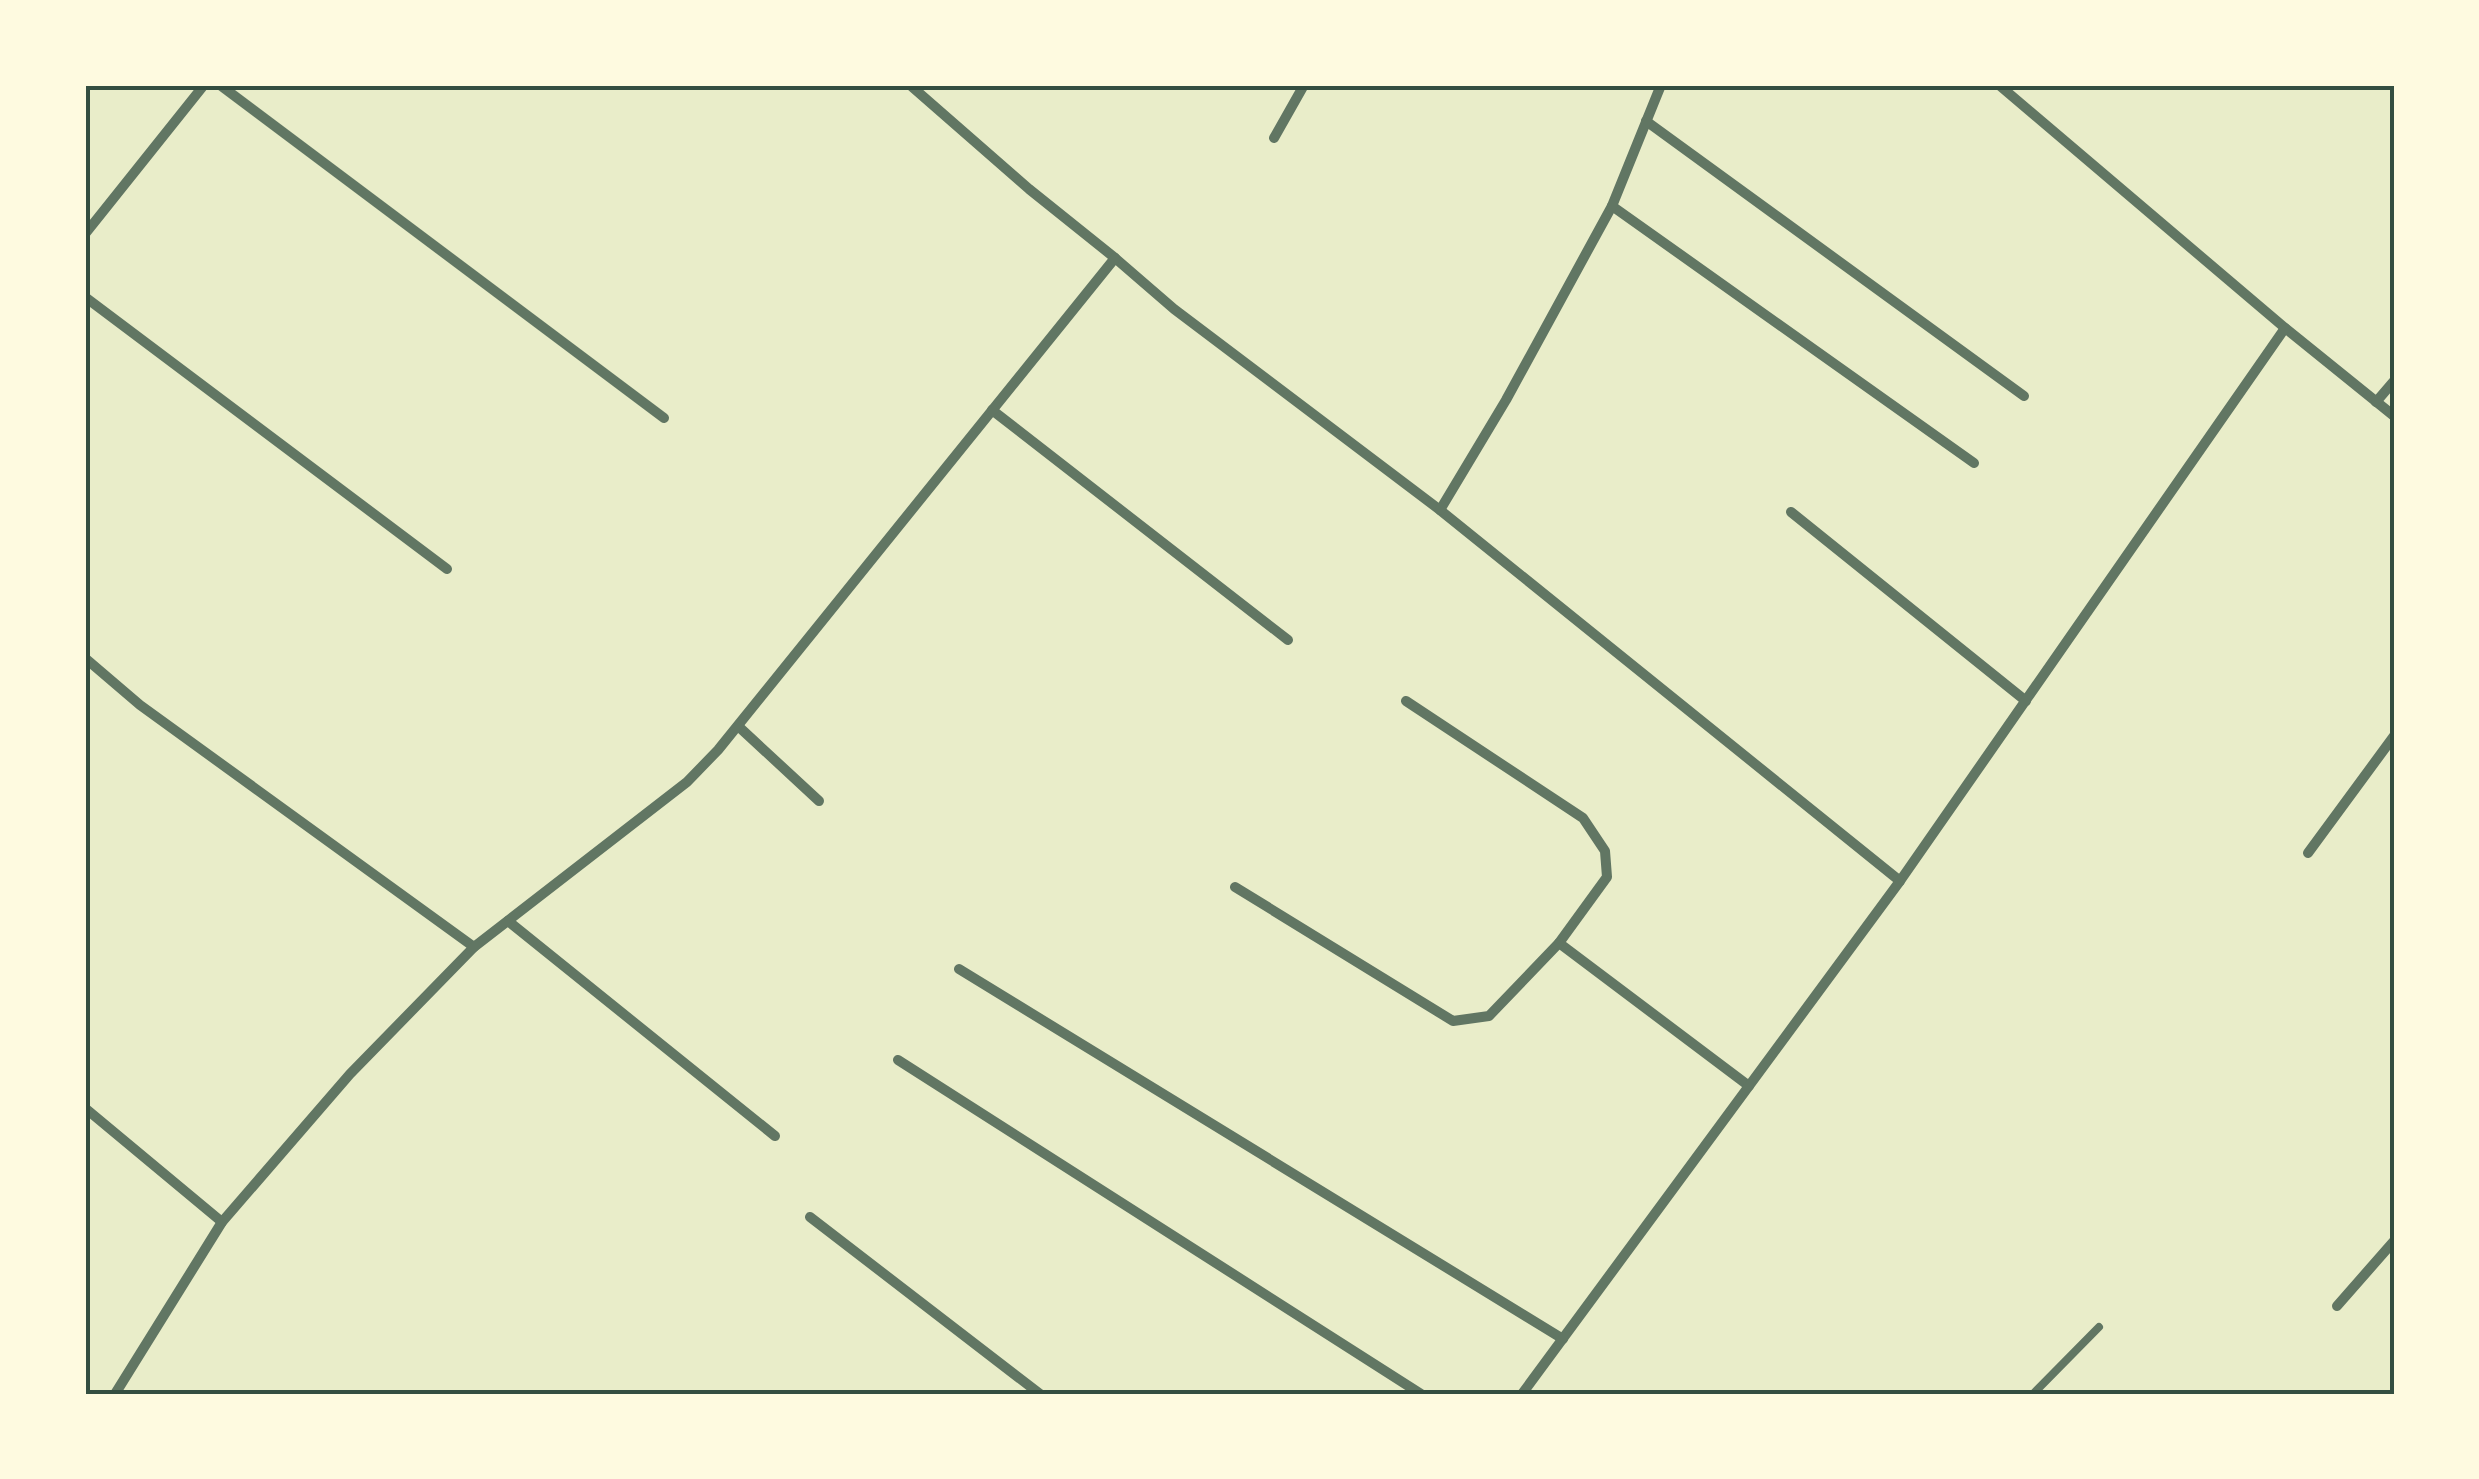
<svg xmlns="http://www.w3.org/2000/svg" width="2479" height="1479" viewBox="0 0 2479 1479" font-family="Arial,sans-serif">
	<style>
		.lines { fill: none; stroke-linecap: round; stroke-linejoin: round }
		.service { stroke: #617663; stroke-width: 8 }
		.minor { stroke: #617663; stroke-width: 10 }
		.neatline { fill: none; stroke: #344e41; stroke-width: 4 }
	</style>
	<rect width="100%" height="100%" fill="#e9edc9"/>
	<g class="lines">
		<path class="service" d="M 2033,1394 L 2099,1327"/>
		<g class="minor">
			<path d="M 220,85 L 664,418"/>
			<path d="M 910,85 L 1029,189 L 1115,258 L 1174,309 L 1440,510 L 1900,881"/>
			<path d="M 1999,85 L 2285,328 L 2394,416"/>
			<path d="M 1646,121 L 2024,396"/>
			<path d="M 1274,138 L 1304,85"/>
			<path d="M 1612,206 L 1974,463"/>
			<path d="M 85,234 L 204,85"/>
			<path d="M 85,297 L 447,569"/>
			<path d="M 2376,402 L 2394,381"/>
			<path d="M 992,410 L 1288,640"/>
			<path d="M 1440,510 L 1506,400 L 1612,206 L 1661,85"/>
			<path d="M 1791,512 L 2026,701"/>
			<path d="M 85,658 L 140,705 L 474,947"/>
			<path d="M 1406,701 L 1583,818 L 1605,851 L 1607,877 L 1559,943 L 1749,1086"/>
			<path d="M 738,726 L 819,801"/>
			<path d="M 2308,853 L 2394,736"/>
			<path d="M 1235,887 L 1453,1021 L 1489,1016 L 1559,943"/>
			<path d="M 508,921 L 775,1136"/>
			<path d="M 959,969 L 1563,1339"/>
			<path d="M 898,1060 L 1421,1394"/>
			<path d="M 85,1108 L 222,1222"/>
			<path d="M 810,1217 L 1040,1394"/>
			<path d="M 2337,1306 L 2394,1241"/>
			<path d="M 115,1394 L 222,1222 L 350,1074 L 474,947 L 687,782 L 718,750 L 1115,258"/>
			<path d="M 1522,1394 L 1900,881 L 2285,328"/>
		</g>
	</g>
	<rect width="2479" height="1479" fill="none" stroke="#fefae0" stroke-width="175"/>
	<rect x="88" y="88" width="2304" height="1304" class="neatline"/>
</svg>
